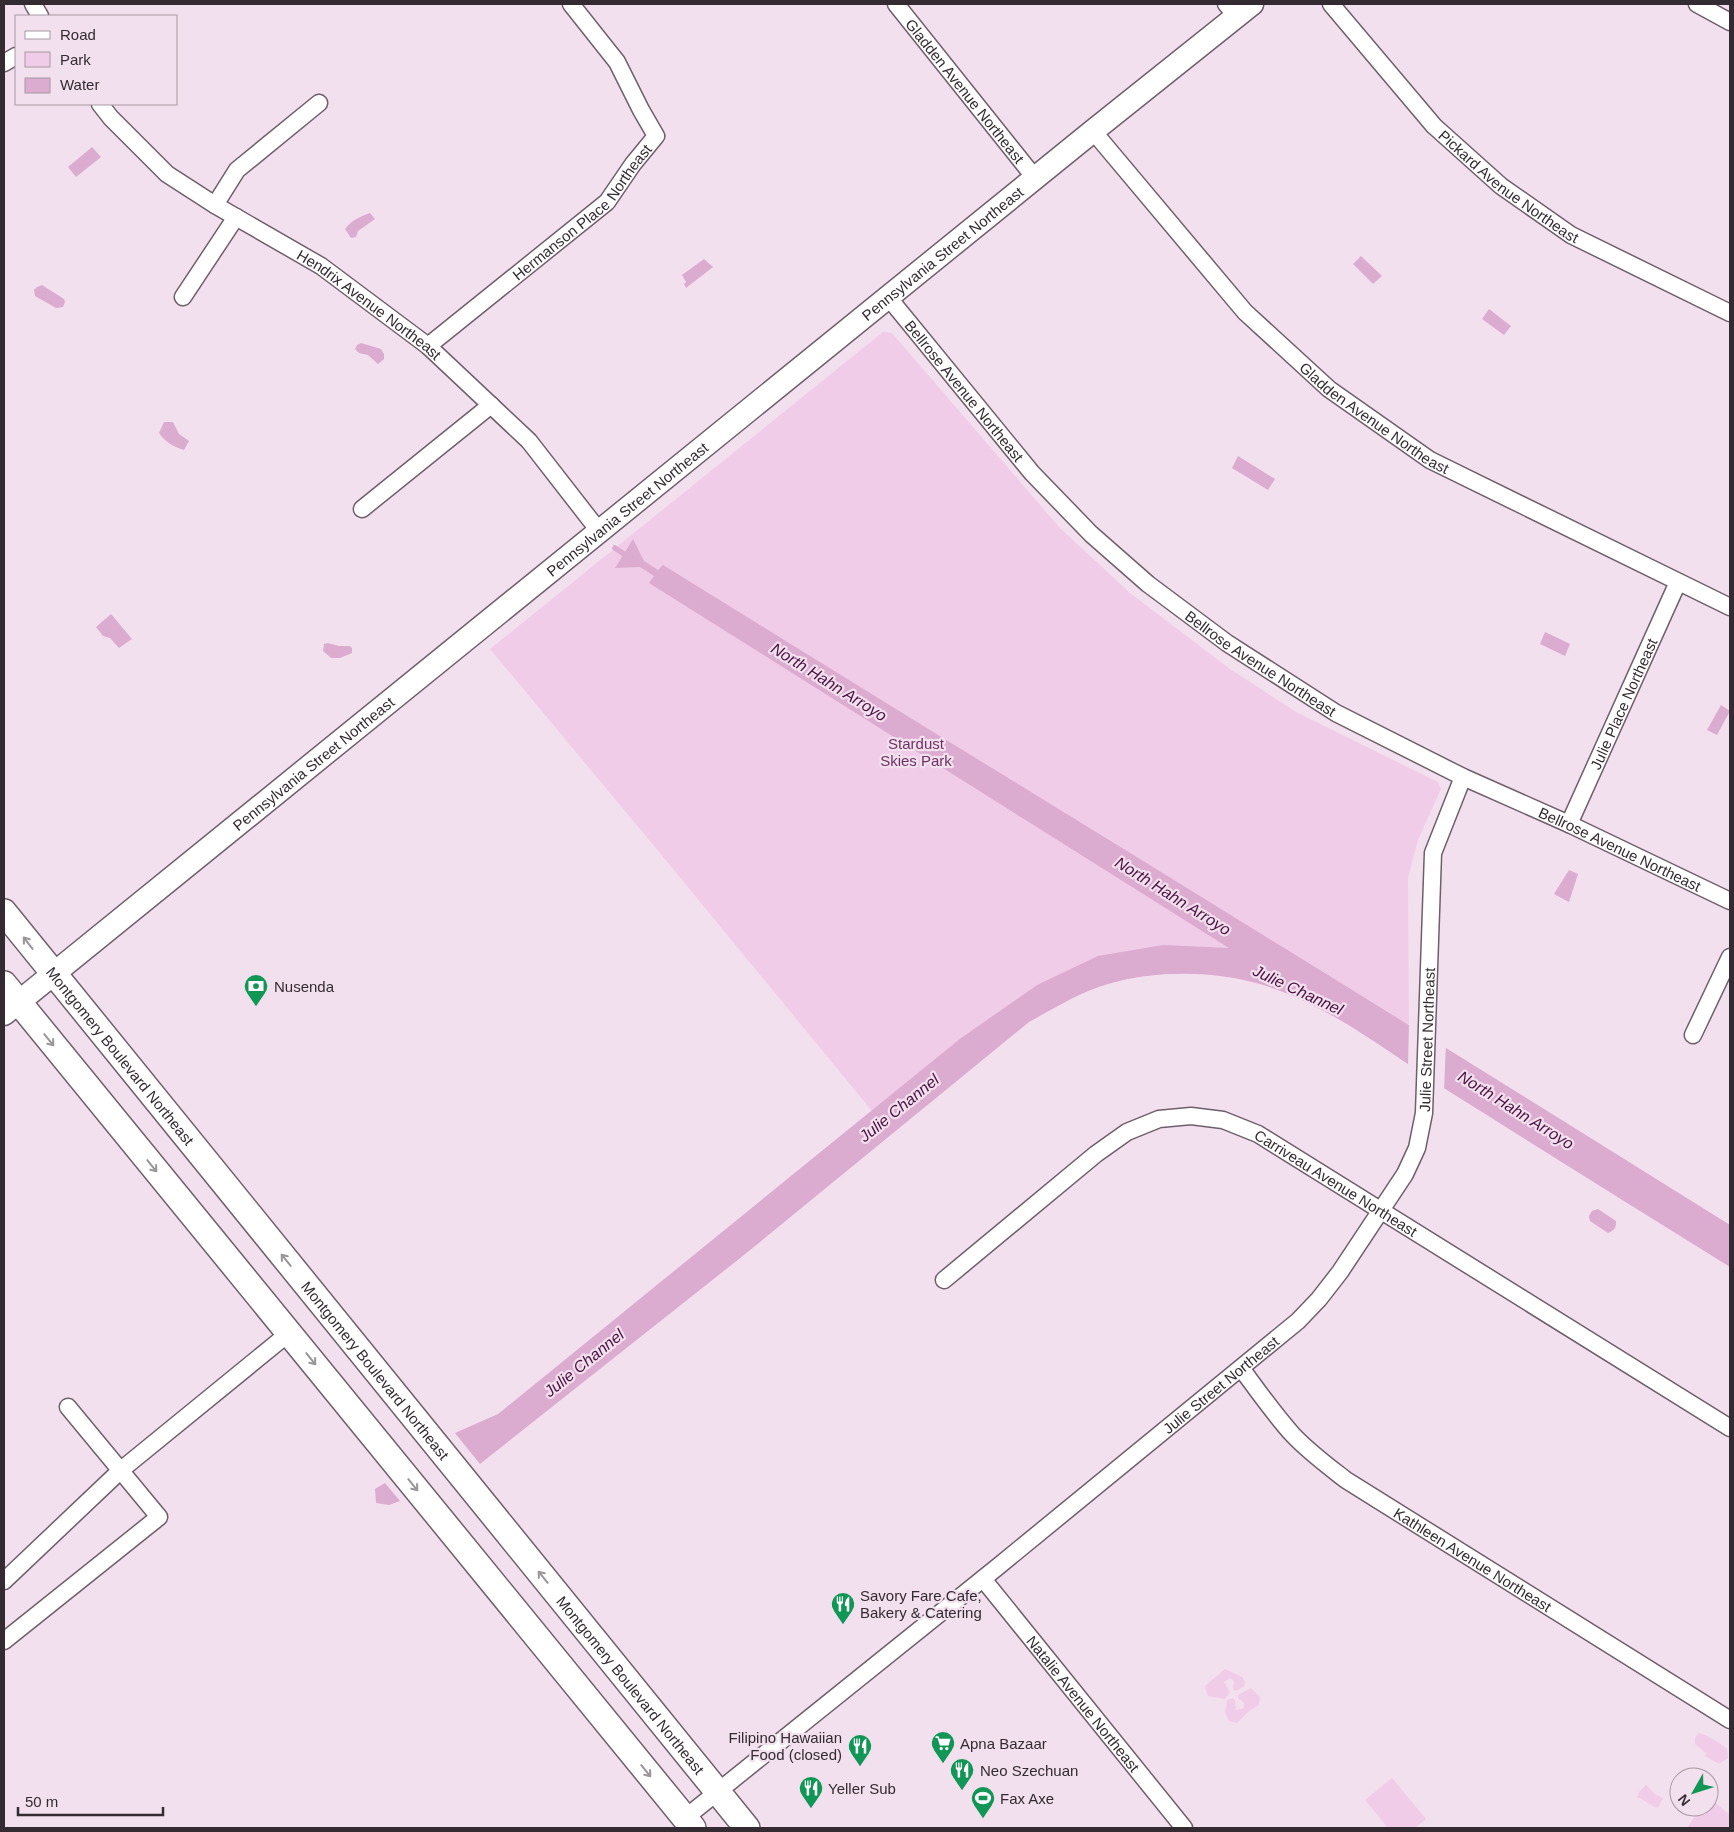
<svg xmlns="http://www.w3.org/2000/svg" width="1734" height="1832" viewBox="0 0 1734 1832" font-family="Helvetica,sans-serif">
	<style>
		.green { fill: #f1cce8 }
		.water { fill: #dbabd0 }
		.pier { fill: #f3e0ee }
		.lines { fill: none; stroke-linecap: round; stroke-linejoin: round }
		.stream { stroke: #dbabd0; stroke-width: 5.5 }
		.street-casing { stroke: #6f5f6b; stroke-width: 19 }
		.secondary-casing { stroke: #6f5f6b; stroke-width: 25 }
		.primary-casing { stroke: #6f5f6b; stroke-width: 28 }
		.street { stroke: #fff; stroke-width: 16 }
		.secondary { stroke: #fff; stroke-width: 22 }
		.primary { stroke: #fff; stroke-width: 25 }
		.oneway { stroke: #999598 }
		.labels { text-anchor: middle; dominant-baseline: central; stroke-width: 4.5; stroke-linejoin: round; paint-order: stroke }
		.street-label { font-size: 15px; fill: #332b31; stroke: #f3e0ee }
		.park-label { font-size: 15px; fill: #6d3262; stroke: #f3e0ee }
		.poi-label { font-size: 15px; fill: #332b31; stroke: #f3e0ee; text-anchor: start }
		.water-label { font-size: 16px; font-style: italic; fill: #4a1242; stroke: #f3e0ee }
	</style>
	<rect width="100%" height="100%" fill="#f3e0ee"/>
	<g class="green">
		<path d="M 883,332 L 892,333 L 1060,528 L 1130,593 L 1230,669 L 1296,712 L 1438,782 L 1441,789 L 1418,840 L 1408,878 L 1409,1025 L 1362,997 L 1230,949 L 1037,985 L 961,1038 L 872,1111 L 650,841 L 490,649 Z"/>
		<path d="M 1225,1669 L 1242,1677 L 1245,1682 L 1244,1686 L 1238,1690 L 1234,1691 L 1233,1687 L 1234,1681 L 1230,1678 L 1224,1682 L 1230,1692 L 1225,1699 L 1208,1696 L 1205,1686 Z"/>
		<path d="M 1251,1688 L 1260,1697 L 1259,1705 L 1248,1712 L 1237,1723 L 1229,1721 L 1225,1712 L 1227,1700 L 1233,1698 L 1235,1701 L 1236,1710 L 1244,1708 L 1244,1703 L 1238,1698 L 1238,1695 Z"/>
		<path d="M 1699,1733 C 1710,1736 1717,1742 1727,1748 L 1728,1758 L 1719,1764 L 1705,1756 L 1706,1753 L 1695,1744 L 1695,1737 Z"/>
		<path d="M 1392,1778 L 1426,1819 L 1415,1828 L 1388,1828 L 1365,1800 Z"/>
		<path d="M 1646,1785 L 1655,1794 L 1663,1798 L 1658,1808 C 1653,1807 1643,1799 1637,1797 L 1639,1792 Z"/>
		<path d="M 1709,1794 L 1712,1798 L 1711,1799 L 1730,1815 L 1730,1828 L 1687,1828 L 1701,1807 L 1709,1807 Z"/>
	</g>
	<g class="water">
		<path d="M 92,147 L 101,157 L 76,177 L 68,167 Z"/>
		<path d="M 370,213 L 375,219 L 358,231 L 356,237 L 351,238 L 345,229 C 352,220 359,217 370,213 Z"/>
		<path d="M 1361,256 L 1382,276 L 1373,284 L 1353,264 Z"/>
		<path d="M 704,259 L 713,267 L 686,288 L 684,284 L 686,282 L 682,275 Z"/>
		<path d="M 42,285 L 64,299 L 65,302 L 63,307 L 56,308 L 35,296 L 34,290 L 37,287 Z"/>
		<path d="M 1489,309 L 1511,326 L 1504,335 L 1482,319 Z"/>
		<path d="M 361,343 L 381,349 L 384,354 L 384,359 L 378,364 L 368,355 L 359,353 L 355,349 L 357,345 Z"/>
		<path d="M 164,422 L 173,422 L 179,434 L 189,441 L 184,450 C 174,447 165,442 159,433 Z"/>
		<path d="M 1238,456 L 1275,479 L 1268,490 L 1232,468 Z"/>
		<path d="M 633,539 L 644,561 L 658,570 L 663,565 C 1018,785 1376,1003 1730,1225 L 1730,1267 C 1637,1209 1544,1151 1450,1092 C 1382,1049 1315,992 1234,978 C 1195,971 1146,972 1108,984 C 1080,992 1055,1008 1029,1022 L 749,1251 L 480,1464 L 455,1433 L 498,1414 L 961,1038 L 1037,985 L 1098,956 L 1163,945 L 1229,948 L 649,583 L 654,576 L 640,567 L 615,568 Z"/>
		<path d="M 111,614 L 132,639 L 119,648 L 110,638 L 103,636 L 96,627 Z"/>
		<path d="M 1545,632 L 1570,644 L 1565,656 L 1540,644 Z"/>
		<path d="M 328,643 L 339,646 L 350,646 L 352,648 L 352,653 L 340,658 L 331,658 L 323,651 L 324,644 Z"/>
		<path d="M 1721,705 L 1730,711 L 1717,735 L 1707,730 Z"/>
		<path d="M 1569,870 L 1578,874 L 1569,902 L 1554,894 Z"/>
		<path d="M 1598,1209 L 1616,1221 C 1616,1228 1615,1230 1608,1233 L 1590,1221 L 1589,1216 L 1592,1211 Z"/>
		<path d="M 385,1483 L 400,1501 L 389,1505 L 376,1503 L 375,1489 Z"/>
	</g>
	<path class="pier" d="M 1409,1022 L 1446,1044 L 1444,1091 L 1408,1067 Z"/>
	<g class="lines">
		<path class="stream" d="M 615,548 L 630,558"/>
		<g class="street-casing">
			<g id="street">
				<path d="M 33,4 L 40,16"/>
				<path id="s1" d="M 896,4 L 1035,178"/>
				<path d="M 1226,4 L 1236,16"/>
				<path id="s2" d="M 1331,4 L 1434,126 L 1501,186 L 1571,235 L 1730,313"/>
				<path d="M 1697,4 L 1730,22"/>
				<path d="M 4,63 L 16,56"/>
				<path id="s3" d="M 100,104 L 111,118 L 167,174 L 215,205 L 321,266 L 428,346 L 529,441 L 599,531"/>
				<path id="s4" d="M 1093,131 L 1245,312 L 1329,389 L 1430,460 L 1730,607"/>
				<path d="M 215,205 L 237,170 L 319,103"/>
				<path d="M 183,297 L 236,217"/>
				<path id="s5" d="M 888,297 L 1032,473 L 1091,534 L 1148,584 L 1227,643 L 1336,713 L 1463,777 L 1569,824 L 1730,901"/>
				<path id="s6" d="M 428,346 L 607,202 L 633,164 L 656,136 L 641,110 L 617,62 L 571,4"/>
				<path d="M 362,509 L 491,405"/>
				<path id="s7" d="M 1569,824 L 1678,582"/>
				<path d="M 1693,1035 L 1730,957"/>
				<path id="s8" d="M 944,1280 L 1096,1154 L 1127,1132 L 1159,1119 L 1191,1116 L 1223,1120 L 1258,1134 L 1730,1428"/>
				<path id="s9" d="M 1241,1368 C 1258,1391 1274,1414 1293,1435 C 1309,1452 1328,1466 1346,1480 L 1730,1720"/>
				<path id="s10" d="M 983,1579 L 1184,1828"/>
				<path d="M 4,1581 L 121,1470 L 289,1333"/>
				<path d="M 4,1641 L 159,1517 L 68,1407"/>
				<path id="s11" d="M 685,1818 L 995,1569 L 1298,1321 L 1319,1299 L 1340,1272 L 1405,1174 L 1417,1148 L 1424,1113 L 1433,853 L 1463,777"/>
			</g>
		</g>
		<g class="secondary-casing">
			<g id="secondary">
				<path id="s12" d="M 4,1014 L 1093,131 L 1252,4"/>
			</g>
		</g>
		<g class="primary-casing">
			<g id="primary">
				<path id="s13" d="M 4,912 L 747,1828"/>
				<path d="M 4,984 L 693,1828"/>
			</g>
		</g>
		<use href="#street" class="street"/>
		<use href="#secondary" class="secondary"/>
		<use href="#primary" class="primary"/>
	</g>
	<defs><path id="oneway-shaft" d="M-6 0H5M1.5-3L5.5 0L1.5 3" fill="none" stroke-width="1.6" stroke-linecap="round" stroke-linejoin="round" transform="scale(1.25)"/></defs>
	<g class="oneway">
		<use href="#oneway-shaft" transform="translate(28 943) rotate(-128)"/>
		<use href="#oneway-shaft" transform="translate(49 1040) rotate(51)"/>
		<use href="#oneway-shaft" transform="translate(152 1166) rotate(51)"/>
		<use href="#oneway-shaft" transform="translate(286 1260) rotate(-129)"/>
		<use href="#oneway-shaft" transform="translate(311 1359) rotate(51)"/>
		<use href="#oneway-shaft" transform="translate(413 1485) rotate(51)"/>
		<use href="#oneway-shaft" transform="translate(543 1577) rotate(-129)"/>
		<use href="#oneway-shaft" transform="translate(646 1771) rotate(51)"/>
	</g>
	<defs>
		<g id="bank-pin" transform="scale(1.25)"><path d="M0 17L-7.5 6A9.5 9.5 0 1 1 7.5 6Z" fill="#109655" stroke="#f3e0ee"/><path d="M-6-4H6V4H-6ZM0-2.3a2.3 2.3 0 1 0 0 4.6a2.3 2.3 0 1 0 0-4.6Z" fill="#fff"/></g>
		<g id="restaurant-pin" transform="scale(1.25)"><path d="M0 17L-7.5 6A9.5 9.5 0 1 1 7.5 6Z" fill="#109655" stroke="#f3e0ee"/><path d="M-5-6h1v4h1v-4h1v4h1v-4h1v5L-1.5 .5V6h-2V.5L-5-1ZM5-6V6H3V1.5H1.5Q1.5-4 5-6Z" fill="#fff"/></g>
		<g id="supermarket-pin" transform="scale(1.25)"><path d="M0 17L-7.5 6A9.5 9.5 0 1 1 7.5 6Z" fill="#109655" stroke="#f3e0ee"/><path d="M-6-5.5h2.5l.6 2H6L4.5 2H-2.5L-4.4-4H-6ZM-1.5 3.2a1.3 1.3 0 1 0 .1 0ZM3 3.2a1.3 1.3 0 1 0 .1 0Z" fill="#fff"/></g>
		<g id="stadium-pin" transform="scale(1.25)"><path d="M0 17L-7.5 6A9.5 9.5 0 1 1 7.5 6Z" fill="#109655" stroke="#f3e0ee"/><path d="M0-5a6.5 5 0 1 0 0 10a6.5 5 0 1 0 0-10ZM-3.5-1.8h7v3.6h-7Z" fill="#fff"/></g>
	</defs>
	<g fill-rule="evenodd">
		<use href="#bank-pin" x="256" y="986"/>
		<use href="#restaurant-pin" x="843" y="1604"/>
		<use href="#supermarket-pin" x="943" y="1743"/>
		<use href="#restaurant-pin" x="860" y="1746"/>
		<use href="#restaurant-pin" x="962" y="1770"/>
		<use href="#restaurant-pin" x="811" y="1788"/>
		<use href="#stadium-pin" x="983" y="1798"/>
	</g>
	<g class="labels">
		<g class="street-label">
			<text stroke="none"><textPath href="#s1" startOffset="111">Gladden Avenue Northeast</textPath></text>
			<text stroke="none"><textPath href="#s2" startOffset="256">Pickard Avenue Northeast</textPath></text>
			<text stroke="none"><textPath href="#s6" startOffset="205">Hermanson Place Northeast</textPath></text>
			<text stroke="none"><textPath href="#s12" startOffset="1208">Pennsylvania Street Northeast</textPath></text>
			<text stroke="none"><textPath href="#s3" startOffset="338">Hendrix Avenue Northeast</textPath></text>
			<text stroke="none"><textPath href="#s5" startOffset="121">Bellrose Avenue Northeast</textPath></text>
			<text stroke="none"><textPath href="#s4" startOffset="404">Gladden Avenue Northeast</textPath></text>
			<text stroke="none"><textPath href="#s12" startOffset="802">Pennsylvania Street Northeast</textPath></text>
			<text stroke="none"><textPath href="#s5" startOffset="526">Bellrose Avenue Northeast</textPath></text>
			<text stroke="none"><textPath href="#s7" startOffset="132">Julie Place Northeast</textPath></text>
			<text stroke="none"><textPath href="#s12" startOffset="398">Pennsylvania Street Northeast</textPath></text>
			<text stroke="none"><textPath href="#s5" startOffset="931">Bellrose Avenue Northeast</textPath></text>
			<text stroke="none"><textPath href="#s11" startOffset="1109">Julie Street Northeast</textPath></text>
			<text stroke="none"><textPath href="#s13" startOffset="185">Montgomery Boulevard Northeast</textPath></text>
			<text stroke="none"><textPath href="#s8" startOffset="464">Carriveau Avenue Northeast</textPath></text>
			<text stroke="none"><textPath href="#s13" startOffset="590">Montgomery Boulevard Northeast</textPath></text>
			<text stroke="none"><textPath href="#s11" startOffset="689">Julie Street Northeast</textPath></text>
			<text stroke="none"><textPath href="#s9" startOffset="304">Kathleen Avenue Northeast</textPath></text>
			<text stroke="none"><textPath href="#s13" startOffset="995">Montgomery Boulevard Northeast</textPath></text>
			<text stroke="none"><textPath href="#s10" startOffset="160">Natalie Avenue Northeast</textPath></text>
		</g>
		<g class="park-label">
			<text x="916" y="743">Stardust<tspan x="916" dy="17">Skies Park</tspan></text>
		</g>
		<g class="poi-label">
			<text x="274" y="986">Nusenda</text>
			<text x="860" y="1595">Savory Fare Cafe,<tspan x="860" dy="17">Bakery &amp; Catering</tspan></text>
			<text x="842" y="1737" text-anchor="end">Filipino Hawaiian<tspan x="842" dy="17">Food (closed)</tspan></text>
			<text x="960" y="1743">Apna Bazaar</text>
			<text x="980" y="1770">Neo Szechuan</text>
			<text x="828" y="1788">Yeller Sub</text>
			<text x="1000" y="1798">Fax Axe</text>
		</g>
		<g class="water-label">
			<text transform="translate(829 682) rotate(32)">North Hahn Arroyo</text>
			<text transform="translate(1173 896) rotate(32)">North Hahn Arroyo</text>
			<text transform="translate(1298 990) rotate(25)">Julie Channel</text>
			<text transform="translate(899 1108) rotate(-39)">Julie Channel</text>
			<text transform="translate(1516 1110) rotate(32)">North Hahn Arroyo</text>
			<text transform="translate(584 1363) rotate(-39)">Julie Channel</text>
		</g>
	</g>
	<rect width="1734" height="1832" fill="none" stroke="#332b31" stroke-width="10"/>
	<rect x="15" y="15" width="162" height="90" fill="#f3e0ee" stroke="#a698a2"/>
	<rect x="25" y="31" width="25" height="8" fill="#ffffff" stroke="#a698a2"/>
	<text x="60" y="40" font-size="15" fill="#332b31">Road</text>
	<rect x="25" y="52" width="25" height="15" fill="#f1cce8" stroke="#a698a2"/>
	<text x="60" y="65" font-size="15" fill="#332b31">Park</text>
	<rect x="25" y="78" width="25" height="15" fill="#dbabd0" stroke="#a698a2"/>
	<text x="60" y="90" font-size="15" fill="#332b31">Water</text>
	<g transform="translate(1694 1792) rotate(231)"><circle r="24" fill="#f3e0ee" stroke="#a698a2"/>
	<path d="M0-4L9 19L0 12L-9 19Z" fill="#109655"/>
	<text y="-8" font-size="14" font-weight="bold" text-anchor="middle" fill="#332b31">N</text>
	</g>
	<path d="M18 1807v8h145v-8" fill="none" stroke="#332b31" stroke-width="2.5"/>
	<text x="25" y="1807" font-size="15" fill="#332b31" stroke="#f3e0ee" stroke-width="4" paint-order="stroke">50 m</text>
</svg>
